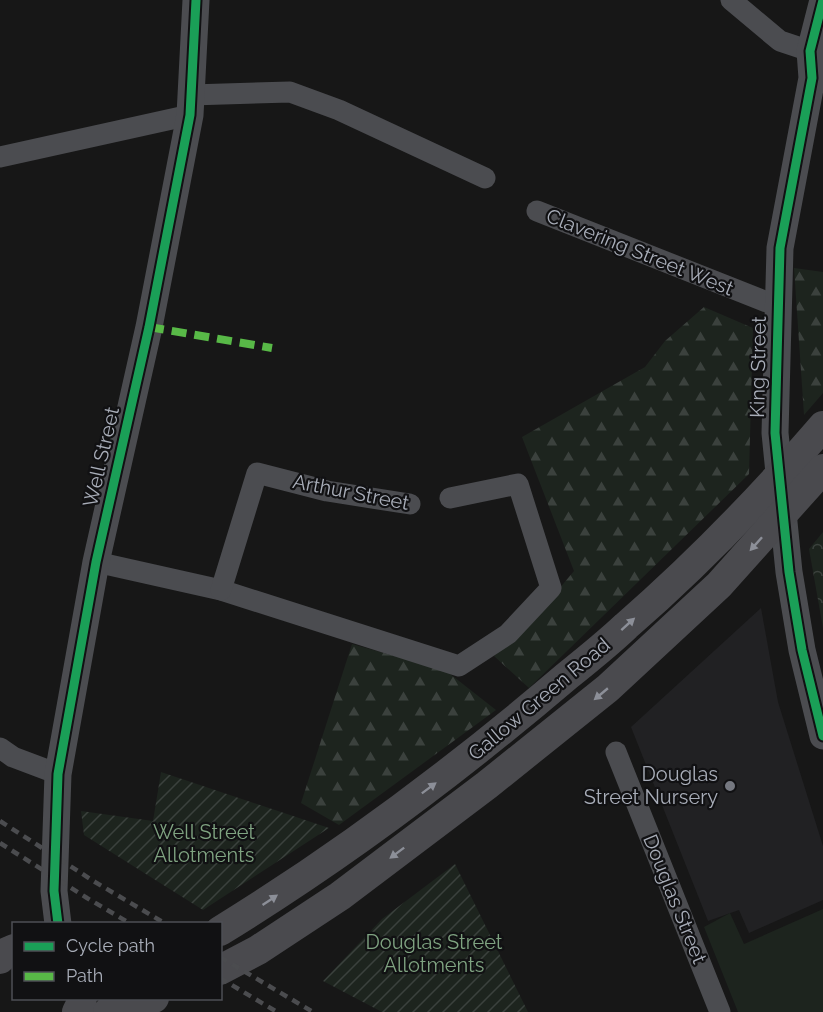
<svg xmlns="http://www.w3.org/2000/svg" width="823" height="1012" viewBox="0 0 823 1012" font-family="Raleway,sans-serif">
	<style>
		.built { fill: #212123 }
		.grass { fill: #1d241e }
		.forest { fill: url(#forest-firs) }
		.park { fill: url(#park-crowns) }
		.garden { fill: url(#garden-furrows) }
		.lines { fill: none; stroke-linecap: round; stroke-linejoin: round }
		.minor { stroke: #4b4c50; stroke-width: 21 }
		.tertiary { stroke: #4b4c50; stroke-width: 27 }
		.secondary { stroke: #4a4a4e; stroke-width: 30 }
		.rail { stroke: #4b4c4f; stroke-width: 4.5; stroke-dasharray: 8 6; stroke-linecap: butt }
		.quiet { stroke: #58b947; stroke-width: 8; stroke-dasharray: 15 8; stroke-linecap: butt }
		.cycleway-casing { stroke: #111113; stroke-width: 13 }
		.cycleway { stroke: #1a9f57; stroke-width: 9 }
		.oneway { fill: #8c8f98 }
		.poi-dot { fill: #757880; stroke: #111113; stroke-width: 2 }
		.labels { text-anchor: middle; dominant-baseline: central; stroke-width: 4.5; stroke-linejoin: round; paint-order: stroke }
		.street-label { font-size: 20px; fill: #a8adb8; stroke: #111113 }
		.poi-label { font-size: 20px; fill: #a8adb8; stroke: #111113; text-anchor: end }
		.park-label { font-size: 20px; fill: #7fa381; stroke: #111113 }
	</style>
	<defs>
		<pattern id="forest-firs" width="22" height="20" patternUnits="userSpaceOnUse" patternTransform="scale(1.5)"><rect width="22" height="20" fill="#1d241e"/><path d="M5 1l3.5 6h-7zM16 11l3.5 6h-7z" fill="#3b413d"/></pattern>
		<pattern id="park-crowns" width="20" height="18" patternUnits="userSpaceOnUse" patternTransform="scale(1.5)"><rect width="20" height="18" fill="#1d241e"/><path d="M2 6a3 3 0 1 1 6 0M12 15a3 3 0 1 1 6 0" fill="none" stroke="#3b413d"/></pattern>
		<pattern id="garden-furrows" width="10" height="10" patternUnits="userSpaceOnUse" patternTransform="scale(1.5)"><rect width="10" height="10" fill="#1d241e"/><path d="M-1 1l2-2M0 10L10 0M9 11l2-2" fill="none" stroke="#3b413d"/></pattern>
	</defs>
	<rect width="100%" height="100%" fill="#171717"/>
	<path class="built" d="M 761,608 L 778,702 L 823,846 L 823,900 L 749,933 L 739,910 L 708,921 L 631,727 Z"/>
	<path class="grass" d="M 823,909 L 823,1012 L 738,1012 L 704,927 L 730,913 L 744,944 Z"/>
	<g class="forest">
		<path d="M 794,268 L 823,272 L 823,393 L 804,415 Z"/>
		<path d="M 704,307 L 753,328 L 749,474 L 529,688 L 494,656 L 527,627 L 574,571 L 522,437 L 645,367 L 665,341 Z"/>
		<path d="M 352,644 L 445,670 L 496,710 L 339,825 L 301,803 Z"/>
	</g>
	<path class="park" d="M 823,532 L 823,628 L 809,549 Z"/>
	<g class="garden">
		<path d="M 161,772 L 329,828 L 203,910 L 84,835 L 81,811 L 153,821 Z"/>
		<path d="M 455,864 L 528,1012 L 382,1012 L 323,981 L 382,919 Z"/>
	</g>
	<g class="lines">
		<g class="minor">
			<path d="M 731,0 L 780,41 L 810,51"/>
			<path d="M 191,95 L 290,92 L 339,110 L 485,178"/>
			<path d="M 0,157 L 190,115"/>
			<path d="M 537,211 L 777,306"/>
			<path d="M 96,562 L 221,590 L 459,666 L 508,634 L 551,588 L 518,484 L 450,498"/>
			<path d="M 221,590 L 257,473 L 327,491 L 410,504"/>
			<path d="M 0,748 L 13,757 L 58,774"/>
			<path d="M 616,752 L 720,1012"/>
		</g>
		<g class="tertiary">
			<path d="M 823,0 L 810,51 L 812,78 L 780,248 L 775,433 L 789,572 L 802,650 L 823,736"/>
			<path d="M 58,924 L 54,891 L 58,774 L 96,562 L 149,327 L 190,115 L 196,0"/>
		</g>
		<g class="secondary">
			<path d="M 220,931 C 342,856 458,769 567,676 C 587,660 607,644 626,626 C 696,565 762,497 823,426"/>
			<path d="M 0,959 L 7,952 L 14,949"/>
			<path d="M 220,970 L 258,950 L 340,896 L 487,785 L 608,688 L 719,585 L 823,469"/>
			<path d="M 77,1012 L 80,1006 L 82,998"/>
			<path d="M 108,1012 L 154,998"/>
		</g>
		<g class="rail">
			<path d="M 0,821 L 95,882 L 166,924"/>
			<path d="M 0,843 L 87,898 L 131,924"/>
			<path d="M 220,957 L 313,1012"/>
			<path d="M 220,978 L 277,1012"/>
		</g>
		<path class="quiet" d="M 149,327 L 272,348"/>
		<g class="cycleway-casing">
			<g id="cycleway">
				<path d="M 823,0 L 810,51 L 812,78 L 780,248 L 775,433 L 789,572 L 802,650 L 823,736"/>
				<path d="M 58,924 L 54,891 L 58,774 L 96,562 L 149,327 L 190,115 L 196,0"/>
			</g>
		</g>
		<use href="#cycleway" class="cycleway"/>
	</g>
	<defs><path id="oneway-solid" d="M-6-.8H1V-3.2L6.5 0L1 3.2V.8H-6Z" transform="scale(1.5)"/></defs>
	<g class="oneway">
		<use href="#oneway-solid" transform="translate(756 544) rotate(132)"/>
		<use href="#oneway-solid" transform="translate(628 624) rotate(-42)"/>
		<use href="#oneway-solid" transform="translate(601 694) rotate(140)"/>
		<use href="#oneway-solid" transform="translate(429 788) rotate(-37)"/>
		<use href="#oneway-solid" transform="translate(397 853) rotate(143)"/>
		<use href="#oneway-solid" transform="translate(270 900) rotate(-34)"/>
	</g>
	<circle class="poi-dot" cx="730" cy="786" r="6"/>
	<g class="labels">
		<g class="street-label">
			<text transform="translate(640 252) rotate(22)">Clavering Street West</text>
			<text transform="translate(758 367) rotate(-89)">King Street</text>
			<text transform="translate(101 457) rotate(-77)">Well Street</text>
			<text transform="translate(351 492) rotate(11)">Arthur Street</text>
			<text transform="translate(539 699) rotate(-40)">Gallow Green Road</text>
			<text transform="translate(675 899) rotate(68)">Douglas Street</text>
		</g>
		<g class="poi-label">
			<text x="718" y="774">Douglas<tspan x="718" dy="23">Street Nursery</tspan></text>
		</g>
		<g class="park-label">
			<text x="204" y="832">Well Street<tspan x="204" dy="23">Allotments</tspan></text>
			<text x="434" y="942">Douglas Street<tspan x="434" dy="23">Allotments</tspan></text>
		</g>
	</g>
	<rect x="12" y="922" width="210" height="78" fill="#111113" stroke="#4d4f55" stroke-width="1.5"/>
	<rect x="24" y="942" width="30" height="9" fill="#1a9f57" stroke="#4d4f55" stroke-width="1.5"/>
	<text x="66" y="952" font-size="18" fill="#a8adb8">Cycle path</text>
	<rect x="24" y="972" width="30" height="9" fill="#58b947" stroke="#4d4f55" stroke-width="1.5"/>
	<text x="66" y="982" font-size="18" fill="#a8adb8">Path</text>
</svg>
